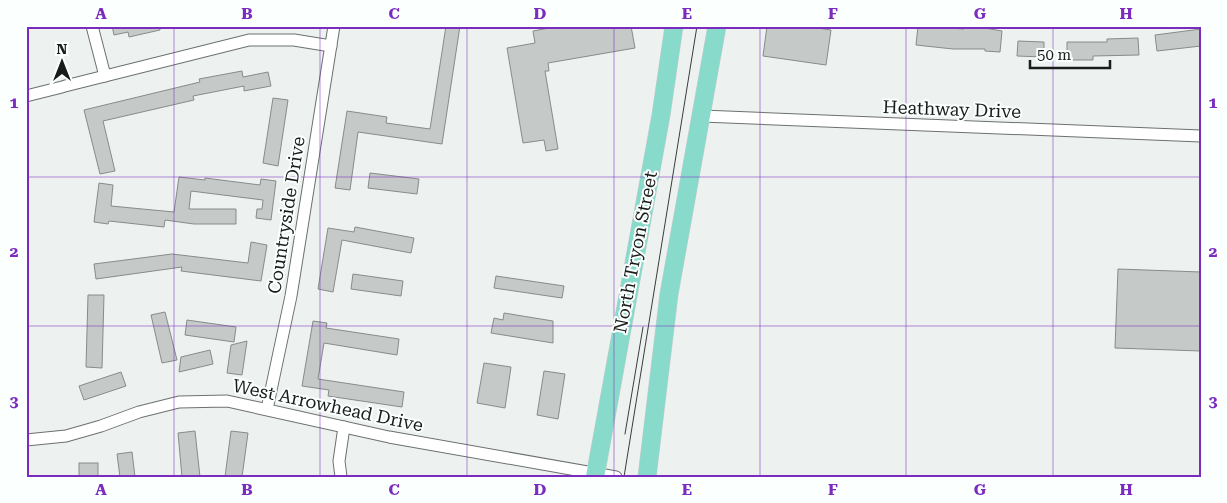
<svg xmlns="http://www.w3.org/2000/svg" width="1227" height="503" viewBox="0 0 1227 503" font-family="'Roboto Serif',serif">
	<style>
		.building { fill: #c5c9c8; stroke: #878b8a }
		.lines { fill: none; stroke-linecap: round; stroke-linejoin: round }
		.minor-casing { stroke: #6c706f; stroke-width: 13 }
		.primary-casing { stroke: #cdcdcd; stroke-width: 19 }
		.minor { stroke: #fff; stroke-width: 11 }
		.primary { stroke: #88dbcb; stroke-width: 18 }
		.tram { stroke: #3a3c3b; stroke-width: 1 }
		.grid { fill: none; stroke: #7b2cbf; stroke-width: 1; stroke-opacity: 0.55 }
		.labels { text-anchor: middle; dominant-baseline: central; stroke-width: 4; stroke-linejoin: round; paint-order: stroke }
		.street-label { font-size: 18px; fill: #1a1b1b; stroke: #fbfffe }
		.neatline { fill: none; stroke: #7b2cbf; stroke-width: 2 }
		.grid-label { font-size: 16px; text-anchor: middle; font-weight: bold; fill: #7b2cbf }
	</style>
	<rect width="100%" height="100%" fill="#edf2f0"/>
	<g class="building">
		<path d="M 112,26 L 160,26 L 160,30 L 129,37 L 128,32 L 114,35 Z"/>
		<path d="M 446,26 L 460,26 L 442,144 L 358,132 L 350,190 L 335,188 L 347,111 L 387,117 L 386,123 L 430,129 Z"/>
		<path d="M 560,26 L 631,26 L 635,48 L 548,63 L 549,71 L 545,71 L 558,149 L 546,151 L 544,140 L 523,143 L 507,48 L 535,43 L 533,31 Z"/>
		<path d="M 767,26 L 804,26 L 831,30 L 826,65 L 763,56 Z"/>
		<path d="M 918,26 L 964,29 L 965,26 L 979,27 L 1002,31 L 1000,52 L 985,51 L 985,49 L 953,49 L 916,45 Z"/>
		<path d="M 1201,29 L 1201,46 L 1157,51 L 1155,35 Z"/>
		<path d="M 1138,38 L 1139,55 L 1093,56 L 1093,60 L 1067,60 L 1067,42 L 1107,42 L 1107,39 Z"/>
		<path d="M 1018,41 L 1044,42 L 1044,57 L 1017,56 Z"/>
		<path d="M 242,71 L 243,77 L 268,72 L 271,86 L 244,91 L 244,86 L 193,96 L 194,100 L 103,121 L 115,171 L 100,174 L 84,110 L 200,82 L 199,79 Z"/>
		<path d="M 273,98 L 288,100 L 278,166 L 263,163 Z"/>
		<path d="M 370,173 L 419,179 L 417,194 L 368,188 Z"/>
		<path d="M 179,177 L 205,180 L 205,178 L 260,185 L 261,179 L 276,181 L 271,220 L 256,218 L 257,209 L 262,209 L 263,200 L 191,191 L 189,209 L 236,209 L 236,224 L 194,224 L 165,220 L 164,227 L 109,221 L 108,224 L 94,222 L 99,183 L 113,185 L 111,206 L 174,212 Z"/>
		<path d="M 355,227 L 414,238 L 411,253 L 342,240 L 333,292 L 318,289 L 328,228 L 354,232 Z"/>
		<path d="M 251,242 L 267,245 L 261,281 L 181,271 L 182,267 L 96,279 L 94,264 L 172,254 L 248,263 Z"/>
		<path d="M 1118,269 L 1201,272 L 1201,351 L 1115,348 Z"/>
		<path d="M 353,274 L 403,281 L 401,296 L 351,289 Z"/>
		<path d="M 496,276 L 564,286 L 562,298 L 494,288 Z"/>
		<path d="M 88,295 L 104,295 L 102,368 L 86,367 Z"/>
		<path d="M 165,312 L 177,360 L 162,363 L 151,315 Z"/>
		<path d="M 504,313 L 553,321 L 553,343 L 491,333 L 494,318 L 503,320 Z"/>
		<path d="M 187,320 L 236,327 L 234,342 L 185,335 Z"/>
		<path d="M 313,321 L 327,323 L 326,328 L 399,339 L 397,355 L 324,343 L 318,379 L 404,392 L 402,407 L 328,396 L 329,390 L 302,386 Z"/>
		<path d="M 247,341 L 242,375 L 227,373 L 231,345 Z"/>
		<path d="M 210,350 L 213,364 L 179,372 L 181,357 Z"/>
		<path d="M 484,363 L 511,367 L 505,408 L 477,403 Z"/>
		<path d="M 544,371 L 565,374 L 558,419 L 537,415 Z"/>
		<path d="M 121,372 L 126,386 L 84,400 L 79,386 Z"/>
		<path d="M 195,431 L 200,477 L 182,477 L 178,433 Z"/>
		<path d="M 231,431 L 248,433 L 242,477 L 225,477 Z"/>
		<path d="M 132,452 L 135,477 L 120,477 L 117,454 Z"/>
		<rect x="79" y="463" width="19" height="14"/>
	</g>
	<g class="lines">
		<g class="minor-casing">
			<g id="minor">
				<path d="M 92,26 L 105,76"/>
				<path d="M 65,86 L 249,40 L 294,40 L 331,46"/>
				<path d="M 26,96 L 62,87"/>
				<path d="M 702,116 L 1201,136"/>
				<path d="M 267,409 L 291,296 L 334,26"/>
				<path d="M 26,440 L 66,436 L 101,426 L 139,412 L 179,402 L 227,401 L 389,437 L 616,477"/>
				<path d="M 341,477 L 339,461 L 344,427"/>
			</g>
		</g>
		<g class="primary-casing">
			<g id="primary">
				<path d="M 595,477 L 661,115 L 674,26"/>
				<path d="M 647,477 L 669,294 L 717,26"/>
			</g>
		</g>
		<use href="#minor" class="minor"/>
		<use href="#primary" class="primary"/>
		<g class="tram">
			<path d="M 625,434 L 643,327"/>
			<path d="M 624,477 L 697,26"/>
		</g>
	</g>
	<path class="grid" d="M 174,26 L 174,477M 320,26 L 320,477M 467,26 L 467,477M 614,26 L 614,477M 760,26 L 760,477M 906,26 L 906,477M 1053,26 L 1053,477M 26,177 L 1201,177M 26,326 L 1201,326"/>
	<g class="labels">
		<g class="street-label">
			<text transform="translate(952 109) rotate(2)">Heathway Drive</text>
			<text transform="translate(286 215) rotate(-81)">Countryside Drive</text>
			<text transform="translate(635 252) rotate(-79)">North Tryon Street</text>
			<text transform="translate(328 405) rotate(12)">West Arrowhead Drive</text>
		</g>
	</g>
	<rect width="1227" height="503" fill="none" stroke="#fbfffe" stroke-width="55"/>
	<g transform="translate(62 62)" stroke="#fbfffe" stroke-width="4" paint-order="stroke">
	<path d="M0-4L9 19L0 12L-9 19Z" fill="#1a1b1b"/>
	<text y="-8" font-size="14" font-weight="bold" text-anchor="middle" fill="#1a1b1b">N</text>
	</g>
	<path d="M1030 60v8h80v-8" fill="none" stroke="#1a1b1b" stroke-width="2.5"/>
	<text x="1037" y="60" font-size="15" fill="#1a1b1b" stroke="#fbfffe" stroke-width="4" paint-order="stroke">50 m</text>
	<rect x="28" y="28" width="1172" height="448" class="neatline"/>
	<g class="grid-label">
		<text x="101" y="19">A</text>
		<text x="247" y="19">B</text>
		<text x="394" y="19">C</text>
		<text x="540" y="19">D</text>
		<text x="687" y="19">E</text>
		<text x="833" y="19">F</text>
		<text x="980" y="19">G</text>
		<text x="1126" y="19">H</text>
		<text x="14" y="108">1</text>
		<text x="1213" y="108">1</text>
		<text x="14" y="257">2</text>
		<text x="1213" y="257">2</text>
		<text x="14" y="407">3</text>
		<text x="1213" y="407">3</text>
		<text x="101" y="495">A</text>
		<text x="247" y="495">B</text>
		<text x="394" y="495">C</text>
		<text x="540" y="495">D</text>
		<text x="687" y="495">E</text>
		<text x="833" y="495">F</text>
		<text x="980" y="495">G</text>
		<text x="1126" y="495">H</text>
	</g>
</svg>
